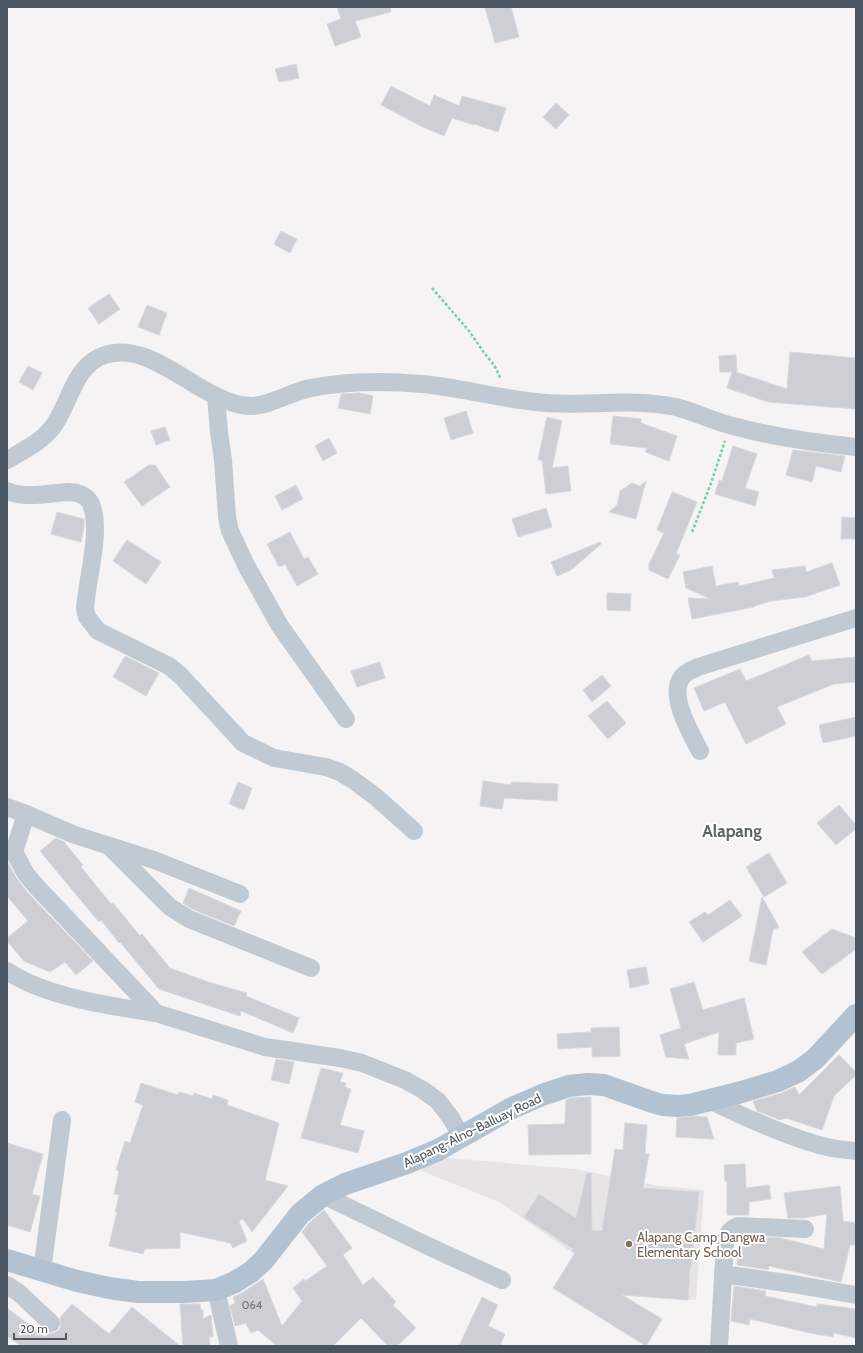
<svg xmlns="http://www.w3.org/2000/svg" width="863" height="1353" viewBox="0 0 863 1353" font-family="Cabin,sans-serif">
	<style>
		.education { fill: #e6e4e5 }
		.building { fill: #cdcfd5; stroke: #d7d9de }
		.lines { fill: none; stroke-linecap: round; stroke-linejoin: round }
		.path { stroke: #7ad0a6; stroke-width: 2.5; stroke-dasharray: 3 2; stroke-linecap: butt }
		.minor { stroke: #c1cad2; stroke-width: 18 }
		.major { stroke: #b3c2d1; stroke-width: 22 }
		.education-dot { fill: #8d6e63; stroke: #fff; stroke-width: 1.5 }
		.labels { text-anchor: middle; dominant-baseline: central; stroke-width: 4; stroke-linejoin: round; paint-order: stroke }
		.number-label { font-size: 11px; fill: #6b747e }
		.street-label { font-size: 13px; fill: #4a5661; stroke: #fff }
		.education-label { font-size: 13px; fill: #785e54; stroke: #fff; text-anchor: start }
		.district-label { font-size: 17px; font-weight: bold; fill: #5f6368; stroke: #fff }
	</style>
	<rect width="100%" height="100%" fill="#f5f3f3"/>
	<path class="education" d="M 426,1156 L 575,1169 L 659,1186 L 704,1190 L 696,1300 L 648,1296 L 619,1285 L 499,1202 L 412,1167 Z"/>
	<g class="building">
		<path d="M 337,7 L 390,7 L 391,12 L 355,21 L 361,37 L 335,46 L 327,24 L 341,19 Z"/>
		<path d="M 485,7 L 511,7 L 519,37 L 495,43 Z"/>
		<path d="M 296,64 L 299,78 L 279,82 L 275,69 Z"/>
		<path d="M 391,86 L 430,106 L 434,95 L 459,106 L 462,96 L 506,108 L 498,132 L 474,124 L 474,125 L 452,118 L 444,136 L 421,126 L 381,105 Z"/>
		<path d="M 556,103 L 569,115 L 556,129 L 543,117 Z"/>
		<path d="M 281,231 L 297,239 L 290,253 L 274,244 Z"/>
		<path d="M 109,294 L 120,309 L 99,324 L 88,308 Z"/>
		<path d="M 147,305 L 167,313 L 159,335 L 138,327 Z"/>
		<path d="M 790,352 L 856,358 L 856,409 L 768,402 L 727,388 L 732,372 L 720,372 L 719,356 L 736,355 L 737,372 L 736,372 L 787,389 Z"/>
		<path d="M 28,366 L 42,373 L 33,390 L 19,382 Z"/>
		<path d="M 360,393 L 373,396 L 370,414 L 338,408 L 341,394 Z"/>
		<path d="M 466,411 L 473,433 L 451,440 L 444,418 Z"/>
		<path d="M 613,416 L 641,419 L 641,423 L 677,436 L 669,461 L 645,452 L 647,448 L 610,444 Z"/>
		<path d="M 547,417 L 562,421 L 552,468 L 568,466 L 571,491 L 546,494 L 542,460 L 538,460 Z"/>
		<path d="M 165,427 L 170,440 L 156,445 L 151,431 Z"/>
		<path d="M 329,438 L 337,453 L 323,461 L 315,446 Z"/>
		<path d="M 733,446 L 757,454 L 745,488 L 759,492 L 755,506 L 715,494 L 719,480 L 722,481 Z"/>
		<path d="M 793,450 L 845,456 L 841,472 L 816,466 L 812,482 L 786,475 Z"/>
		<path d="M 149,465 L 155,465 L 170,487 L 142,506 L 124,482 Z"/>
		<path d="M 646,481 L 636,519 L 609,512 L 617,505 L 620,491 L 632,483 L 640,486 Z"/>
		<path d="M 296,485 L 303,499 L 282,510 L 275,496 Z"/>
		<path d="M 672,492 L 697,502 L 676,554 L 680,555 L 668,579 L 649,570 L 649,564 L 664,533 L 657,530 Z"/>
		<path d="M 546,508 L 552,527 L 518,537 L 512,519 Z"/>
		<path d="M 57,512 L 84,519 L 84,527 L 81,542 L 51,534 Z"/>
		<path d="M 842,517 L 856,518 L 856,539 L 841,539 Z"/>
		<path d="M 290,532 L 304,559 L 308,557 L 318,574 L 297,586 L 285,564 L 279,567 L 267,544 Z"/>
		<path d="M 127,540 L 161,562 L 146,584 L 113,561 Z"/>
		<path d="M 600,542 L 601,544 L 571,570 L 557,576 L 551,562 Z"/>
		<path d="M 832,563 L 840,585 L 805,597 L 772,601 L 754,606 L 754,607 L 692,619 L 688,598 L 711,599 L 686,588 L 683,572 L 712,566 L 716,586 L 738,582 L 739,586 L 774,578 L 772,570 L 805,566 L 806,572 Z"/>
		<path d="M 607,593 L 631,594 L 630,611 L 607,610 Z"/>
		<path d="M 809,655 L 812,661 L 856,657 L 856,682 L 834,684 L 777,707 L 786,724 L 746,744 L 725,702 L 704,711 L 694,688 L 740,669 L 746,681 Z"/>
		<path d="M 125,656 L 159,673 L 146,696 L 113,677 Z"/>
		<path d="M 380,662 L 385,678 L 357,687 L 351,671 Z"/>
		<path d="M 602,675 L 611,686 L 592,702 L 583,690 Z"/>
		<path d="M 607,701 L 626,723 L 608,739 L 588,716 Z"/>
		<path d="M 856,717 L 856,736 L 823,743 L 819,725 Z"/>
		<path d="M 483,781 L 511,785 L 511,782 L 558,784 L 557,801 L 504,798 L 502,809 L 480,806 Z"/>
		<path d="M 238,782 L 252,788 L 244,810 L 229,804 Z"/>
		<path d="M 839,805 L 856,825 L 856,829 L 836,845 L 817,823 Z"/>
		<path d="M 56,838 L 64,842 L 83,865 L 81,867 L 111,904 L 113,903 L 140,936 L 142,934 L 170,968 L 211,983 L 247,993 L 246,996 L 299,1018 L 293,1033 L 241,1011 L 240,1016 L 159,989 L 120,942 L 119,943 L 101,920 L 99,922 L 40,851 Z"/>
		<path d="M 769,853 L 787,883 L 764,897 L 746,867 Z"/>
		<path d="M 7,861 L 17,879 L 28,893 L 93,961 L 76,975 L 65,962 L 50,972 L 24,961 L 7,941 L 7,938 L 28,921 L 7,896 Z"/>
		<path d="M 189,888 L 241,911 L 234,926 L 194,910 L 183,903 Z"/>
		<path d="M 762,897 L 779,927 L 773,930 L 766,965 L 749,961 Z"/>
		<path d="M 730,900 L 742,916 L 703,942 L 689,922 L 705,912 L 708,915 Z"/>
		<path d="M 832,929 L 856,938 L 856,949 L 822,974 L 802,952 Z"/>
		<path d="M 646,967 L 649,984 L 630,988 L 627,970 Z"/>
		<path d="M 694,982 L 703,1010 L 744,998 L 754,1039 L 736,1043 L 736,1055 L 718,1055 L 719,1032 L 684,1044 L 689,1059 L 666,1057 L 660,1035 L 681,1028 L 670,989 Z"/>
		<path d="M 619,1027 L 620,1056 L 592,1057 L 592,1047 L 558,1049 L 557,1034 L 591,1032 L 591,1028 Z"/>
		<path d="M 839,1055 L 856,1072 L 856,1075 L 834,1096 L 822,1130 L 786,1118 L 780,1120 L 757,1111 L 753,1101 L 782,1093 L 795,1087 L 799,1095 Z"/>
		<path d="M 276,1059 L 294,1062 L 289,1084 L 271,1080 Z"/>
		<path d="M 321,1068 L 343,1073 L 340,1082 L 346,1083 L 345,1087 L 351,1089 L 340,1125 L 364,1131 L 358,1153 L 301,1138 Z"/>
		<path d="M 141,1083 L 178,1095 L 179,1092 L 193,1096 L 194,1093 L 212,1099 L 213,1095 L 228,1100 L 227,1105 L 279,1123 L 265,1180 L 288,1186 L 252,1232 L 243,1219 L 239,1221 L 247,1241 L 233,1248 L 230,1243 L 180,1232 L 180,1248 L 145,1249 L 143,1254 L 109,1246 L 117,1212 L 115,1212 L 119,1195 L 114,1194 L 119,1171 L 116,1170 L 125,1141 L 130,1143 L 143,1105 L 135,1102 Z"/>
		<path d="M 591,1097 L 591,1154 L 529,1155 L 528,1125 L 565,1124 L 566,1100 L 572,1098 Z"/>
		<path d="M 696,1116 L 707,1117 L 714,1139 L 676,1137 L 677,1118 Z"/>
		<path d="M 625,1123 L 647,1125 L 645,1154 L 649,1154 L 643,1188 L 699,1192 L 691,1267 L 690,1267 L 688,1300 L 622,1295 L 662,1319 L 646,1346 L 553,1288 L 575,1253 L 572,1251 L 573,1249 L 524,1217 L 539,1194 L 576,1218 L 587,1173 L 591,1173 L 592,1230 L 602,1231 L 615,1149 L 623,1150 Z"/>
		<path d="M 7,1143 L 43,1154 L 32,1194 L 40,1196 L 30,1232 L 7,1225 Z"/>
		<path d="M 745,1164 L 746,1188 L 769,1185 L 771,1199 L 749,1202 L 749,1215 L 727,1215 L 727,1181 L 725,1181 L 724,1165 Z"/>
		<path d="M 840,1186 L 843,1221 L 856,1223 L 856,1245 L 850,1245 L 841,1282 L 769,1266 L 768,1270 L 737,1265 L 739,1237 L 740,1237 L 781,1238 L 824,1249 L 827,1214 L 803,1218 L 788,1218 L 784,1193 Z"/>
		<path d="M 324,1210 L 352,1248 L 343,1255 L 363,1285 L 373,1277 L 396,1302 L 393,1305 L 416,1328 L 397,1346 L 388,1346 L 361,1318 L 333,1346 L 277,1346 L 258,1330 L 251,1333 L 246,1323 L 235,1326 L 230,1306 L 235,1303 L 233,1297 L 242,1293 L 263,1279 L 282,1326 L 302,1301 L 293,1288 L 304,1279 L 305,1281 L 327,1266 L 302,1232 L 309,1223 Z"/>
		<path d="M 734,1286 L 766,1291 L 765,1296 L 817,1307 L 817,1304 L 856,1309 L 856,1338 L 834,1333 L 833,1337 L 810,1333 L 750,1319 L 749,1325 L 731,1321 Z"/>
		<path d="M 482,1297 L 498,1305 L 488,1326 L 505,1334 L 500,1346 L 459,1346 Z"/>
		<path d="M 72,1304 L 109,1334 L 132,1307 L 180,1346 L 21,1346 L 7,1336 L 7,1308 L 45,1337 L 48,1333 L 54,1333 L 59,1330 L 61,1325 L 60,1318 Z"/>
		<path d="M 180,1304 L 200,1304 L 201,1310 L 203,1310 L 203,1319 L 211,1315 L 213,1337 L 209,1337 L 210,1346 L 183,1346 Z"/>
	</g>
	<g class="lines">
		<g class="path">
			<path d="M 432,288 L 469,331 L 485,354 L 494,365 L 501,379"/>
			<path d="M 692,532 L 710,486 L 725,441"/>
		</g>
		<g class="minor">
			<path d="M 216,396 L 219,432 L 223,460 L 227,517 L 230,531 L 247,567 L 280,626 L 346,719"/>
			<path d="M 7,460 C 24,450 40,443 52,428 C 70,405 73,365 105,355 C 154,339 201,404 250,406 C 267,407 293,391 311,388 C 346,381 388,381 422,384 C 464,388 504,400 546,403 C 589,406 633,398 676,407 C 695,412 713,421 733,426 C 773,437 815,443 856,447"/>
			<path d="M 7,491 C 26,499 48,493 68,492 C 77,492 87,495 91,504 C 102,530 87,579 85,608 L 87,617 L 98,631 L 169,666 L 180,675 L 243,743 L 274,758 L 326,767 L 340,772 L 353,780 L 376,797 L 414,831"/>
			<path d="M 700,751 C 691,734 668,695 682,677 C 685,672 692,670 698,667 L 856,618"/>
			<path d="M 7,807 L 26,814"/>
			<path d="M 110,847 L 170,907 L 189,919 L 311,968"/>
			<path d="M 240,894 L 154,860 L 75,835 L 26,814 L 14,852 L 26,874 L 36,886 L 156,1013 L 265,1047 L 340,1058 L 362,1063 L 405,1080 L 423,1090 L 438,1101 L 451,1118 L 461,1136"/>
			<path d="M 7,971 C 46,997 110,1006 156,1013"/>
			<path d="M 709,1100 C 744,1117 785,1136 823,1146 C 833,1149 845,1150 856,1151"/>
			<path d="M 323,1195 L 430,1247 L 502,1280"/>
			<path d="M 42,1271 L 62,1120"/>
			<path d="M 723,1274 L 793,1284 L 856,1295"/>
			<path d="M 7,1285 L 19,1293 L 51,1323"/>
			<path d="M 216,1290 L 229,1346"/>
			<path d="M 719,1346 L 725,1244 C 727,1234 729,1230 738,1226 L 805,1229"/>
		</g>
		<path class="major" d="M 7,1260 L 77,1281 L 109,1288 L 138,1292 L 184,1292 L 216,1290 L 235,1282 L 251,1272 L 263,1261 L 300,1214 L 323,1195 L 345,1184 L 407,1163 L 438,1150 L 510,1109 L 542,1095 L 569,1086 L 588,1084 L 604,1085 L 652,1102 L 663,1105 L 678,1106 L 690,1105 L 738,1093 L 778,1081 L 799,1071 L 815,1059 L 856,1015"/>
	</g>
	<circle class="education-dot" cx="629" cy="1244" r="4"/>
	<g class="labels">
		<g class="number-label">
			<text x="252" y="1305">064</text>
		</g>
		<g class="street-label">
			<text transform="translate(472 1130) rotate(-26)">Alapang-Alno-Balluay Road</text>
		</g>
		<g class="education-label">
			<text x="637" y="1237">Alapang Camp Dangwa<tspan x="637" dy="15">Elementary School</tspan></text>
		</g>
		<g class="district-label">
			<text x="732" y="831">Alapang</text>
		</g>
	</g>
	<rect width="863" height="1353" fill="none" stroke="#4a5661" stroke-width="16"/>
	<path d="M14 1333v6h52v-6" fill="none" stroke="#4a5661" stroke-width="2"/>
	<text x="20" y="1333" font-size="12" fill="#4a5661" stroke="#ffffff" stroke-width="3" paint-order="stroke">20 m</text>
</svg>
